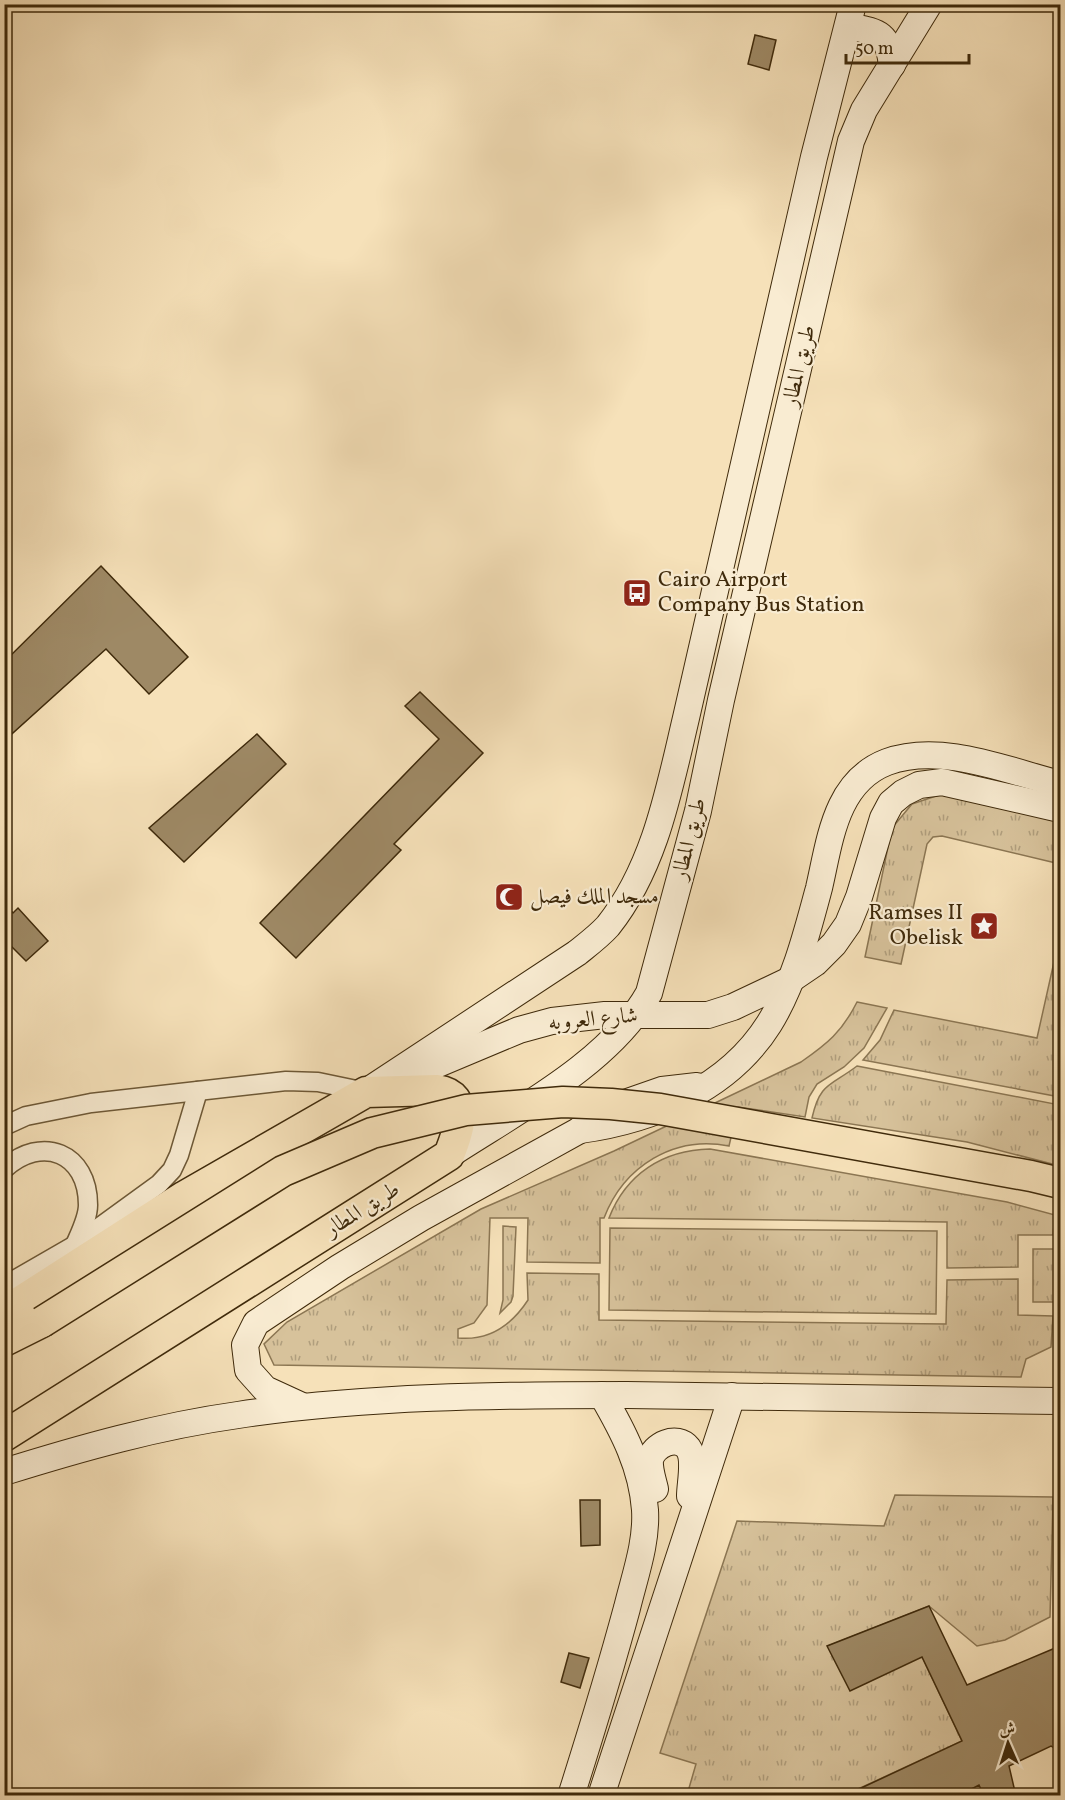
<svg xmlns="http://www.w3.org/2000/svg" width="1065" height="1800" viewBox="0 0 1065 1800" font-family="Vollkorn,Amiri,serif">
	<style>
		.grass { fill: url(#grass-tufts); stroke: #8b7653; stroke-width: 1.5 }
		.building { fill: #9e8965; stroke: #3f2a0b; stroke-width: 1.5 }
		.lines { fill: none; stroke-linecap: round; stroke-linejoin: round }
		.street-casing { stroke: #6d5836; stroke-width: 21 }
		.secondary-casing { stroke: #3f2a0b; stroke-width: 28 }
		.primary-casing { stroke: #3f2a0b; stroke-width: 33 }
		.street { stroke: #f9ecd2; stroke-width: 18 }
		.secondary { stroke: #f9ecd2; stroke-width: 26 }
		.primary { stroke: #f6e1b9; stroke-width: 30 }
		.primary-bridge-casing { stroke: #3f2a0b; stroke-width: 33; stroke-linecap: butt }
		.primary-bridge { stroke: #f6e1b9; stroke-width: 30 }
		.labels { text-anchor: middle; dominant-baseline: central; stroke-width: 4.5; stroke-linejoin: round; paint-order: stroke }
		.street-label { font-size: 22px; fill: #3f2a0b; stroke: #f9ecd2 }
		.poi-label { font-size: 22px; fill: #3f2a0b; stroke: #f9ecd2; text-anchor: start }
	</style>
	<defs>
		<pattern id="grass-tufts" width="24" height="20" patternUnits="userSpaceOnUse" patternTransform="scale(1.5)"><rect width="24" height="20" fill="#d7c29b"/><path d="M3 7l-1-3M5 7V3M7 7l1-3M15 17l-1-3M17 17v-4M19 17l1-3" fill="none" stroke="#b09e7d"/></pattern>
	</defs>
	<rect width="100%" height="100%" fill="#f6e1b9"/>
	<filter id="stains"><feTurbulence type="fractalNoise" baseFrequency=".00333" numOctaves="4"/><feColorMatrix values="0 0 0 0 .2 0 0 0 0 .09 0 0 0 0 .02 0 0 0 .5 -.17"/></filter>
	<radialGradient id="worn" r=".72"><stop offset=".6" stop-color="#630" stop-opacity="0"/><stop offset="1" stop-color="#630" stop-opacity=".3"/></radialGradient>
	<g class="grass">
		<path d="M 942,794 L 1060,821 L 1060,864 L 942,836 L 933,837 L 927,844 L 901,964 L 865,957 L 892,828 L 912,804 Z"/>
		<path d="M 1056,953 L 1060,954 L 1060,1097 L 863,1060 L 880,1040 L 894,1010 L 1037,1038 Z"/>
		<path d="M 857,1002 L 887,1008 L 864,1048 L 844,1067 L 817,1084 L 809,1097 L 805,1117 L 738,1107 L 729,1146 C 674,1135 624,1166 604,1218 L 600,1218 L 600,1263 L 527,1262 L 528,1218 L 490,1218 L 487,1305 L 474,1323 L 458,1329 L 458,1338 C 489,1341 511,1326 528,1300 L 527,1273 L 599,1274 L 599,1320 L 946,1324 L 947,1280 L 1018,1279 L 1018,1315 L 1053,1316 L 1051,1347 L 1026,1359 L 1021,1377 L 274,1365 L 264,1344 L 287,1322 L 481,1209 L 614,1151 L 801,1062 C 827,1044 842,1032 857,1002 Z"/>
		<path d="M 857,1066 L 1060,1105 L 1060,1166 L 967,1142 L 812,1118 C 820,1082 831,1086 857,1066 Z"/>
		<path d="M 710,1149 L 1007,1202 L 1055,1215 L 1053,1235 L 1018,1235 L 1018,1267 L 947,1268 L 947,1222 L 609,1218 C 626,1174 663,1150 710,1149 Z"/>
		<path d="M 503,1226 L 516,1227 L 513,1296 L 511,1302 L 500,1313 L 503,1300 Z"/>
		<path d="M 610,1228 L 937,1231 L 936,1314 L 609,1310 Z"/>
		<rect x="1033" y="1249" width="27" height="53"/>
		<path d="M 895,1495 L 1053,1497 L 1050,1617 L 1005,1640 L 977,1646 L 929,1606 L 828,1646 L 922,1657 L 962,1741 L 858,1789 L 860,1796 L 687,1795 L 696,1764 L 660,1753 L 737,1521 L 884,1526 Z"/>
	</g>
	<g class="building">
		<path d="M 755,35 L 776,40 L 769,70 L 748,64 Z"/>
		<path d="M 101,566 L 188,657 L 149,694 L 106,649 L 4,741 L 4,662 Z"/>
		<path d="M 420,692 L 483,753 L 394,844 L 401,850 L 296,958 L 260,923 L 439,739 L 405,706 Z"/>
		<path d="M 257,734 L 286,764 L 184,862 L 149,828 Z"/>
		<path d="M 4,903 L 13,913 L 18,908 L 48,941 L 26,961 L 4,939 Z"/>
		<path d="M 580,1500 L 600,1500 L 600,1545 L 581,1546 Z"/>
		<path d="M 929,1606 L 967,1685 L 1060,1646 L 1060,1751 L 1051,1746 L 1009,1766 L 1016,1796 L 984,1796 L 979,1785 L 958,1796 L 844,1796 L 962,1741 L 922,1657 L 850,1691 L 827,1646 Z"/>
		<path d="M 569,1653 L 589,1658 L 580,1688 L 561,1682 Z"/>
	</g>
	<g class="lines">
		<g class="street-casing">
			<g id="street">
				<path d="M 4,1126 L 26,1116 L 91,1103 L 286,1081 L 318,1082 L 366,1092"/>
				<path d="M 4,1169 C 42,1134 88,1153 88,1205 C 88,1218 80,1233 75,1245"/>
				<path d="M 4,1286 L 75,1245 L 159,1184 L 172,1170 L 179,1155 L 198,1091"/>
			</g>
		</g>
		<g class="secondary-casing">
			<g id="secondary">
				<path d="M 848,26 C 878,32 888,32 892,65"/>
				<path d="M 414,1074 L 519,1030 L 552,1021 L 605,1015 L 708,1015 L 733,1007 L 790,980 L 815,963 L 834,944 L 848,924 L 859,897 L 883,818 L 891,803 L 903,793 L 919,785 L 942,782 L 1060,809"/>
				<path d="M 366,1092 L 577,953 C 587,945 599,936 608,926 C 655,867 669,790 686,718 L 814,157 L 853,4"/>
				<path d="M 580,1130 C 653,1120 728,1089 769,1024 C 794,984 807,933 819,888 C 830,841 835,782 887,762 C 941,742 1008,771 1060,784"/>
				<path d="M 449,1155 C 516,1111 610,1063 649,993 L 698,811 L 721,700 L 851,141 L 864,110 L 929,4"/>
				<path d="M 302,1406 L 265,1389 L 248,1370 L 245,1345 L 256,1323 L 340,1267 L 421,1218 L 580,1130 L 619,1105 L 662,1090 L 697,1086"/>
				<path d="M 4,1472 C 81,1448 159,1426 238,1415 C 367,1396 497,1395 627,1395 C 772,1396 916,1399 1060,1401"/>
				<path d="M 655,1489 C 653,1480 649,1469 650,1460 C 653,1445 677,1434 688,1448 C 696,1459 690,1483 690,1496"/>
				<path d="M 571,1796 C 591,1733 610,1671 627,1608 C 635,1575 647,1543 645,1510 C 642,1467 623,1431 602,1395"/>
				<path d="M 601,1796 L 732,1396"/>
			</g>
		</g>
		<g class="primary-casing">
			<g id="primary">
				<path d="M 4,1312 L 185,1196 L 366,1092 L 437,1090 C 472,1095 458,1133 449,1155 L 4,1436"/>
				<path d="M 4,1341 L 42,1322"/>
			</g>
		</g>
		<use href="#street" class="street"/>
		<use href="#secondary" class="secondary"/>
		<use href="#primary" class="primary"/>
		<g class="primary-bridge-casing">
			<path id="primary-bridge" d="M 42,1322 L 283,1171 L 372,1133 L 466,1110 L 563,1102 L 611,1104 L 660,1109 L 1031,1176 L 1060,1183"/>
		</g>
		<use href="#primary-bridge" class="primary-bridge"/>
	</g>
	<defs>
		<g id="bus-square" transform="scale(1.5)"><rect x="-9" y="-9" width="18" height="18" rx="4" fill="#8f2418" stroke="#f9ecd2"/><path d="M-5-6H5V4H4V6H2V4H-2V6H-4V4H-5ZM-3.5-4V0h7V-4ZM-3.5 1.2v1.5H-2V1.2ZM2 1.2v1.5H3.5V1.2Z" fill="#fff"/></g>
		<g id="mosque-square" transform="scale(1.5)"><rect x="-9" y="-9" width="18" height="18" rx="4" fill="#8f2418" stroke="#f9ecd2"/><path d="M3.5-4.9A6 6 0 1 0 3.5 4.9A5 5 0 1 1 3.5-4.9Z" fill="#fff"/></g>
		<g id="sight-square" transform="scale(1.5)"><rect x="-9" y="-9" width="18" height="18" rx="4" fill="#8f2418" stroke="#f9ecd2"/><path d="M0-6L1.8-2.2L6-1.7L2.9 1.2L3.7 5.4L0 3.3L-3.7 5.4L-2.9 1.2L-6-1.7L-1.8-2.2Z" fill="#fff"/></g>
	</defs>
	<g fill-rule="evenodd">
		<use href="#bus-square" x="637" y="593"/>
		<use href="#mosque-square" x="509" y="897"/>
		<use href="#sight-square" x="984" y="926"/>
	</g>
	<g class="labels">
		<g class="street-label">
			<text transform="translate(800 366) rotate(-77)">طريق المطار</text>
			<text transform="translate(690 839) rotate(-76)">طريق المطار</text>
			<text transform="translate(593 1020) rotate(-5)">شارع العروبه</text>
			<text transform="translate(363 1210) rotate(-32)">طريق المطار</text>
		</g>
		<g class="poi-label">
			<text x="658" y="580">Cairo Airport<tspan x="658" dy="25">Company Bus Station</tspan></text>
			<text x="530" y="897">مسجد الملك فيصل</text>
			<text x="963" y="913" text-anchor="end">Ramses II<tspan x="963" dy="25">Obelisk</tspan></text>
		</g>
	</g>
	<rect width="1065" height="1800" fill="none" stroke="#f6e1b9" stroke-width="24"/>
	<rect x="6" y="6" width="1053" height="1788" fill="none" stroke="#3f2a0b" stroke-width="3"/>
	<rect x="12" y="12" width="1041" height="1776" fill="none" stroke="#3f2a0b" stroke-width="1.5"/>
	<g transform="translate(1008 1743) rotate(357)" stroke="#f9ecd2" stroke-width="4.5" paint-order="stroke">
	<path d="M0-4.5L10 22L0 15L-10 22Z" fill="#3f2a0b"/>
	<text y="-9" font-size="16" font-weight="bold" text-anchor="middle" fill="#3f2a0b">ش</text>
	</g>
	<path d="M846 54v9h123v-9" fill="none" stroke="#3f2a0b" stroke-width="3"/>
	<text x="855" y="54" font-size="18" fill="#3f2a0b" stroke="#f9ecd2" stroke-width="4.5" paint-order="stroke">50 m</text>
	<rect width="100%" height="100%" filter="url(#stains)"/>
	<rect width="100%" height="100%" fill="url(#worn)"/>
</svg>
